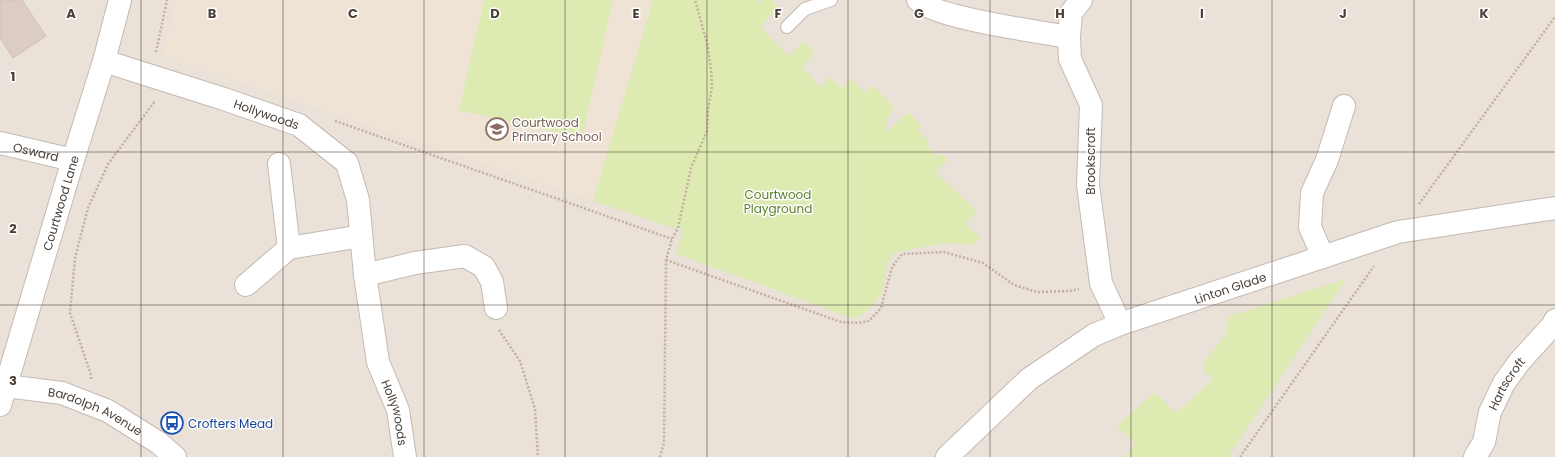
<svg xmlns="http://www.w3.org/2000/svg" width="1555" height="457" viewBox="0 0 1555 457" font-family="Poppins,sans-serif">
	<style>
		.residential { fill: #eae1d9 }
		.education { fill: #efe3d5 }
		.green { fill: #ddebb3 }
		.building { fill: #dbcdc3; stroke: #d3c0b3 }
		.lines { fill: none; stroke-linecap: round; stroke-linejoin: round }
		.lane-casing { stroke: #c5b9b0; stroke-width: 14 }
		.street-casing { stroke: #c5b9b0; stroke-width: 24 }
		.path { stroke: #c4af9e; stroke-width: 2.5; stroke-dasharray: 2 2; stroke-linecap: butt }
		.lane { stroke: #fff; stroke-width: 12 }
		.street { stroke: #fff; stroke-width: 22 }
		.grid { fill: none; stroke: #4b4038; stroke-width: 1; stroke-opacity: 0.55 }
		.labels { text-anchor: middle; dominant-baseline: central; stroke-width: 3; stroke-linejoin: round; paint-order: stroke }
		.street-label { font-size: 12px; fill: #4b4038; stroke: #fff }
		.education-label { font-size: 12px; fill: #785e54; stroke: #fff; text-anchor: start }
		.park-label { font-size: 12px; fill: #5a8028; stroke: #fff }
		.transit-label { font-size: 12px; fill: #164399; stroke: #fff; text-anchor: start }
		.grid-label { font-size: 13px; text-anchor: middle; font-weight: bold; fill: #4b4038; stroke: #fff; stroke-width: 3; stroke-linejoin: round; paint-order: stroke }
	</style>
	<rect width="100%" height="100%" fill="#f6f0eb"/>
	<rect class="residential" x="0" y="0" width="1555" height="457"/>
	<path class="education" d="M 175,0 L 653,0 L 593,201 L 163,56 Z"/>
	<g class="green">
		<path d="M 484,0 L 613,0 L 582,138 L 459,110 Z"/>
		<path d="M 653,0 L 755,0 L 758,3 L 762,0 L 771,0 L 778,7 L 760,27 L 789,56 L 804,41 L 815,53 L 802,67 L 820,87 L 830,77 L 842,89 L 851,79 L 865,93 L 872,85 L 895,108 L 887,118 L 886,132 L 908,112 L 922,125 L 918,130 L 929,142 L 927,145 L 937,157 L 941,153 L 948,160 L 935,172 L 977,211 L 965,224 L 980,237 L 973,245 L 944,243 L 894,253 C 883,267 887,277 882,292 C 878,303 865,312 855,319 L 676,254 L 683,229 L 670,227 L 593,201 Z"/>
		<path d="M 1346,279 L 1228,457 L 1124,457 L 1136,445 L 1117,426 L 1155,392 L 1176,413 L 1213,379 L 1203,369 L 1203,363 L 1225,336 L 1229,316 Z"/>
	</g>
	<path class="building" d="M 0,0 L 22,0 L 46,36 L 13,58 L 0,38 Z"/>
	<g class="lines">
		<g class="lane-casing">
			<path id="lane" d="M 787,27 L 805,9 L 831,0"/>
		</g>
		<g class="street-casing">
			<g id="street">
				<path d="M 918,0 C 935,18 1040,32 1069,37"/>
				<path d="M 1081,0 L 1071,13 L 1069,37 L 1070,59 L 1091,105 L 1088,185 L 1101,283 L 1120,324"/>
				<path id="s1" d="M 104,61 L 224,99 L 299,125 L 347,163 L 358,200 L 365,275 L 378,362 L 398,410 L 405,457"/>
				<path id="s2" d="M 0,143 L 73,160"/>
				<path d="M 279,164 L 289,248"/>
				<path d="M 1323,257 L 1310,227 L 1312,193 L 1327,160 L 1344,106"/>
				<path d="M 365,275 L 415,263 L 465,256 L 484,267 L 492,282 L 496,308"/>
				<path d="M 246,285 L 289,248 L 361,236"/>
				<path id="s3" d="M 6,386 L 62,393 L 108,411 L 159,443 L 175,457"/>
				<path id="s4" d="M 0,405 L 73,160 L 104,61 L 120,0"/>
				<path id="s5" d="M 947,457 L 1029,379 L 1094,335 L 1120,324 L 1398,232 L 1555,208"/>
				<path id="s6" d="M 1475,457 L 1484,442 L 1490,412 L 1504,383 L 1520,361 L 1553,325 L 1555,320"/>
			</g>
		</g>
		<g class="path">
			<path d="M 156,52 L 167,0"/>
			<path d="M 335,121 L 672,239"/>
			<path d="M 1419,204 L 1555,17"/>
			<path d="M 666,260 L 841,322 L 858,323 L 869,321 L 881,308 L 892,267 L 902,254 L 944,252 L 983,263 L 1014,285 L 1037,292 L 1069,291 L 1079,289"/>
			<path d="M 499,330 L 520,361 L 535,409 L 538,457"/>
			<path d="M 91,379 L 91,375 L 70,313 L 75,258 L 88,208 L 108,164 L 155,101"/>
			<path d="M 660,457 L 664,443 L 666,260 L 672,239 L 678,228 L 691,168 L 707,131 L 708,109 L 712,87 L 711,69 L 707,43 L 695,0"/>
			<path d="M 1240,457 L 1374,266"/>
		</g>
		<use href="#lane" class="lane"/>
		<use href="#street" class="street"/>
	</g>
	<path class="grid" d="M 141,0 L 141,457M 283,0 L 283,457M 424,0 L 424,457M 565,0 L 565,457M 707,0 L 707,457M 848,0 L 848,457M 990,0 L 990,457M 1131,0 L 1131,457M 1272,0 L 1272,457M 1414,0 L 1414,457M 0,152 L 1555,152M 0,305 L 1555,305"/>
	<defs>
		<g id="school-ring" transform="scale(1.15)"><circle r="9.5" fill="#fff" stroke="#8d6e63" stroke-width="1.5"/><path d="M0-5L7-2L0 1L-7-2ZM-4 1L0 2.5L4 1V4Q0 6-4 4Z" fill="#8d6e63"/></g>
		<g id="bus-ring" transform="scale(1.15)"><circle r="9.5" fill="#fff" stroke="#1a4fb4" stroke-width="1.5"/><path d="M-5-6H5V4H4V6H2V4H-2V6H-4V4H-5ZM-3.5-4V0h7V-4ZM-3.5 1.2v1.5H-2V1.2ZM2 1.2v1.5H3.5V1.2Z" fill="#1a4fb4"/></g>
	</defs>
	<g fill-rule="evenodd">
		<use href="#school-ring" x="497" y="129"/>
		<use href="#bus-ring" x="172" y="423"/>
	</g>
	<g class="labels">
		<g class="street-label">
			<text stroke="none"><textPath href="#s1" startOffset="171">Hollywoods</textPath></text>
			<text stroke="none"><textPath href="#s2" startOffset="37">Osward</textPath></text>
			<text transform="translate(1090 161) rotate(-90)">Brookscroft</text>
			<text stroke="none"><textPath href="#s4" startOffset="211">Courtwood Lane</textPath></text>
			<text stroke="none"><textPath href="#s5" startOffset="336">Linton Glade</textPath></text>
			<text stroke="none"><textPath href="#s6" startOffset="81">Hartscroft</textPath></text>
			<text stroke="none"><textPath href="#s3" startOffset="94">Bardolph Avenue</textPath></text>
			<text stroke="none"><textPath href="#s1" startOffset="522">Hollywoods</textPath></text>
		</g>
		<g class="education-label">
			<text x="512" y="122">Courtwood<tspan x="512" dy="14">Primary School</tspan></text>
		</g>
		<g class="park-label">
			<text x="778" y="194">Courtwood<tspan x="778" dy="14">Playground</tspan></text>
		</g>
		<g class="transit-label">
			<text x="188" y="423">Crofters Mead</text>
		</g>
	</g>
	<g class="grid-label">
		<text x="71" y="18">A</text>
		<text x="212" y="18">B</text>
		<text x="353" y="18">C</text>
		<text x="495" y="18">D</text>
		<text x="636" y="18">E</text>
		<text x="778" y="18">F</text>
		<text x="919" y="18">G</text>
		<text x="1060" y="18">H</text>
		<text x="1202" y="18">I</text>
		<text x="1343" y="18">J</text>
		<text x="1484" y="18">K</text>
		<text x="13" y="81">1</text>
		<text x="13" y="233">2</text>
		<text x="13" y="385">3</text>
	</g>
</svg>
